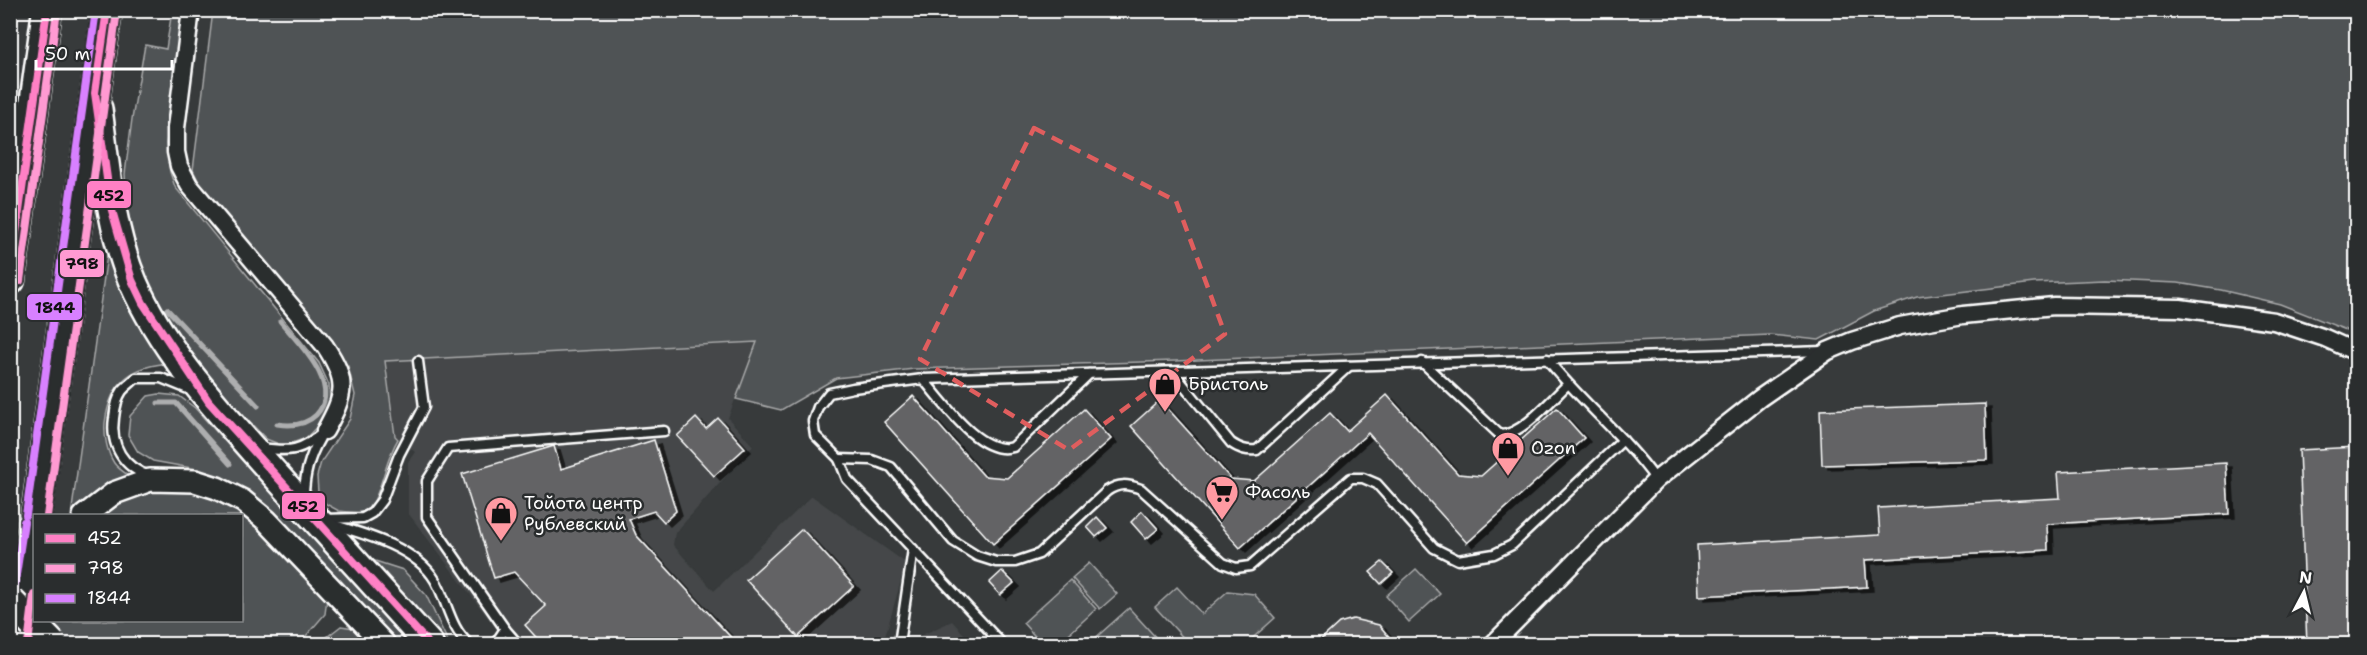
<svg xmlns="http://www.w3.org/2000/svg" width="2367" height="655" viewBox="0 0 2367 655" font-family="'Shantell Sans',sans-serif">
	<style>
		.built { fill: #444748 }
		.green { fill: #505354; stroke: #a8a9aa; stroke-width: 1.5 }
		.lines { fill: none; stroke-linecap: round; stroke-linejoin: round }
		.stream { stroke: #adaeaf; stroke-width: 5 }
		.building { fill: #636465; stroke: #fff; stroke-width: 1.5; filter: url(#shadow) }
		.service-casing { stroke: #fff; stroke-width: 13 }
		.minor-casing { stroke: #fff; stroke-width: 21 }
		.tertiary-casing { stroke: #fff; stroke-width: 26 }
		.primary-casing { stroke: #fff; stroke-width: 32 }
		.trunk-casing { stroke: #fff; stroke-width: 33 }
		.service { stroke: #2a2d2e; stroke-width: 8 }
		.minor { stroke: #2a2d2e; stroke-width: 16 }
		.tertiary { stroke: #2a2d2e; stroke-width: 21 }
		.primary { stroke: #2a2d2e; stroke-width: 27 }
		.trunk { stroke: #2a2d2e; stroke-width: 28 }
		.primary-bridge-casing { stroke: #fff; stroke-width: 32; stroke-linecap: butt }
		.primary-bridge { stroke: #2a2d2e; stroke-width: 27 }
		.bus-1-casing { stroke: #2a2d2e; stroke-width: 12 }
		.bus-2-casing { stroke: #2a2d2e; stroke-width: 12 }
		.bus-3-casing { stroke: #2a2d2e; stroke-width: 12 }
		.bus-1 { stroke: #ff80c5; stroke-width: 8 }
		.bus-2 { stroke: #ff9ad2; stroke-width: 8 }
		.bus-3 { stroke: #d880ff; stroke-width: 8 }
		.marked { fill: none; stroke: #e05e5e; stroke-width: 4.5; stroke-dasharray: 12 8; stroke-linejoin: round }
		.labels { text-anchor: middle; dominant-baseline: central; stroke-width: 5; stroke-linejoin: round; paint-order: stroke }
		.poi-label { font-size: 18px; fill: #fff; stroke: #2a2d2e; text-anchor: start }
		.line-badge { stroke: #2a2d2e; stroke-width: 2 }
		.pale-badge-label { font-size: 16px; text-anchor: middle; font-weight: bold; fill: #111 }
	</style>
	<defs>
		<filter id="shadow"><feDropShadow dx="6" dy="4" stdDeviation="0" flood-color="#0009"/></filter>
	</defs>
	<rect width="100%" height="100%" fill="#373a3b"/>
	<filter id="ink" filterUnits="userSpaceOnUse"><feTurbulence type="fractalNoise" baseFrequency=".0167" numOctaves="2"/><feDisplacementMap in="SourceGraphic" scale="12" xChannelSelector="R" yChannelSelector="G"/><feConvolveMatrix kernelMatrix="1 2 1 2 8 2 1 2 1" color-interpolation-filters="sRGB"/></filter>
	<g filter="url(#ink)">
		<g class="built">
			<path d="M 757,342 L 728,418 L 753,446 L 675,533 L 673,545 L 714,591 L 812,496 L 906,563 L 883,644 L 508,644 L 408,513 L 408,462 L 415,452 L 395,436 L 385,361 Z"/>
			<path d="M 952,621 L 973,644 L 918,644 L 920,636 Z"/>
		</g>
		<g class="green">
			<path d="M 172,11 L 184,11 L 166,144 L 170,172 L 175,187 L 319,363 L 329,385 L 330,402 L 324,419 L 306,438 L 284,446 L 266,439 L 188,357 L 160,317 L 128,231 L 125,174 L 132,119 L 145,45 L 166,49 Z"/>
			<path d="M 213,11 L 2356,11 L 2356,334 L 2280,304 L 2221,290 L 2178,283 L 2105,280 L 2034,283 L 1917,297 L 1874,311 L 1819,340 L 1770,335 L 1175,361 L 914,369 L 836,378 L 781,410 L 736,399 L 757,342 L 385,361 L 395,436 L 398,439 C 385,461 383,487 370,509 L 358,513 L 339,511 L 326,504 L 318,492 L 317,476 L 321,462 L 350,419 L 355,395 L 348,366 L 325,335 L 205,194 L 193,170 Z"/>
			<path d="M 108,248 L 173,363 C 132,365 110,381 105,423 C 104,436 107,452 114,463 C 118,469 127,474 132,478 L 75,515 L 71,516 Z"/>
			<path d="M 159,394 L 179,396 L 195,408 L 265,486 L 344,565 L 413,644 L 398,644 L 283,529 L 234,485 L 197,469 L 153,461 L 138,452 L 128,435 L 130,416 L 148,396 Z"/>
			<path d="M 150,489 C 165,490 182,489 196,492 C 252,506 289,558 327,598 L 325,614 L 299,644 L 50,644 L 53,621 L 242,620 L 242,516 L 104,515 L 132,495 Z"/>
			<path d="M 369,559 L 403,570 L 426,595 L 449,644 L 443,644 Z"/>
			<path d="M 1089,563 L 1117,594 L 1100,609 L 1072,578 Z"/>
			<path d="M 1416,569 L 1440,594 L 1409,622 L 1386,596 Z"/>
			<path d="M 1070,580 L 1096,609 L 1058,644 L 1042,644 L 1023,623 Z"/>
			<path d="M 1177,587 L 1202,614 L 1228,591 L 1254,594 L 1275,618 L 1246,644 L 1189,644 L 1155,607 Z"/>
			<path d="M 1129,608 L 1159,641 L 1156,644 L 1095,644 L 1092,641 Z"/>
			<path d="M 341,626 L 354,628 L 369,644 L 318,644 Z"/>
		</g>
		<g class="lines">
			<g class="stream">
				<path d="M 167,309 L 258,406"/>
				<path d="M 158,403 L 176,403 L 230,464"/>
				<path d="M 277,424 C 290,426 305,426 316,415 C 344,386 298,343 280,321"/>
			</g>
		</g>
		<g class="building">
			<path d="M 1387,395 L 1458,474 L 1481,476 L 1557,408 L 1584,438 L 1467,543 L 1368,433 L 1240,548 L 1131,426 L 1160,400 L 1231,479 L 1254,481 L 1330,413 L 1347,431 Z"/>
			<path d="M 913,396 L 984,476 L 1007,478 L 1084,409 L 1111,439 L 993,544 L 884,422 Z"/>
			<path d="M 1985,404 L 1987,460 L 1822,465 L 1820,410 Z"/>
			<path d="M 696,418 L 706,429 L 718,418 L 745,448 L 714,476 L 677,436 Z"/>
			<path d="M 654,440 L 676,511 L 664,522 L 654,511 L 629,519 L 636,535 L 738,645 L 543,645 L 525,625 L 546,606 L 514,572 L 494,578 L 462,474 L 554,446 L 561,469 Z"/>
			<path d="M 2356,447 L 2356,645 L 2307,645 L 2299,450 Z"/>
			<path d="M 2226,463 L 2229,514 L 2047,524 L 2048,550 L 1865,560 L 1867,587 L 1699,596 L 1697,545 L 1880,535 L 1878,508 L 2060,498 L 2058,472 Z"/>
			<path d="M 1142,511 L 1158,529 L 1146,539 L 1131,522 Z"/>
			<path d="M 1097,517 L 1107,528 L 1096,537 L 1087,527 Z"/>
			<path d="M 802,529 L 854,586 L 798,637 L 746,580 Z"/>
			<path d="M 1382,562 L 1393,573 L 1381,584 L 1370,572 Z"/>
			<path d="M 1002,571 L 1014,583 L 1000,595 L 989,583 Z"/>
			<path d="M 1353,619 L 1379,625 L 1396,645 L 1315,645 L 1339,623 Z"/>
		</g>
		<g class="lines">
			<g class="service-casing">
				<g id="service">
					<path d="M 1547,359 C 1581,402 1625,436 1656,480"/>
					<path d="M 1422,362 L 1500,435 C 1522,435 1551,400 1567,385"/>
					<path d="M 1173,372 L 1231,443 C 1240,449 1246,451 1257,450 L 1349,366"/>
					<path d="M 923,379 C 943,402 980,457 1013,447 L 1089,374"/>
					<path d="M 260,448 C 291,452 300,452 325,431"/>
					<path d="M 839,459 L 872,460 L 891,467 L 953,541 L 977,556 L 996,562 L 1015,562 L 1039,554 L 1107,491 C 1119,483 1127,484 1141,489 L 1223,563 L 1236,568 L 1250,566 L 1351,478 L 1363,478 L 1377,484 L 1434,548 L 1458,560 L 1494,554 L 1512,545 L 1623,440"/>
					<path d="M 150,476 C 123,468 110,445 114,418 C 115,409 117,398 122,391 C 126,386 132,382 136,378 L 161,378 L 188,389"/>
					<path d="M 304,497 C 304,475 309,457 320,438"/>
					<path d="M 322,519 L 363,518 L 372,513 L 382,500 L 399,455 L 424,407 L 418,361"/>
					<path d="M 331,524 C 365,534 416,548 435,580 C 447,600 450,629 469,644"/>
					<path d="M 495,644 L 505,629"/>
					<path d="M 518,644 L 505,629 L 427,517 L 427,481 L 448,448 L 664,431"/>
					<path d="M 899,644 L 913,549"/>
					<path d="M 1002,644 L 847,479 L 839,459 L 815,435 L 813,421 L 818,407 L 829,393 L 853,388 L 923,379 L 1824,351"/>
				</g>
			</g>
			<g class="minor-casing">
				<g id="minor">
					<path d="M 191,10 L 176,128 L 176,152 L 179,166 L 189,185 L 325,346 C 349,382 345,394 325,431"/>
					<path d="M 1493,644 L 1656,480 L 1760,398 L 1828,351 L 1852,341 L 1900,326 L 1963,315 L 2054,306 L 2180,308 L 2274,321 L 2325,338 L 2356,352"/>
				</g>
			</g>
			<g class="tertiary-casing">
				<path id="tertiary" d="M 84,516 L 114,493 L 150,480 L 195,481 L 217,488 L 243,501 L 266,520 L 384,644"/>
			</g>
			<g class="primary-casing">
				<path id="primary" d="M 98,109 C 106,167 110,228 133,282 C 164,353 220,412 270,469 C 323,528 376,586 429,644"/>
			</g>
			<g class="trunk-casing">
				<g id="trunk">
					<path d="M 10,280 L 47,10"/>
					<path d="M 36,516 L 107,10"/>
					<path d="M 17,644 L 34,523"/>
				</g>
			</g>
			<use href="#service" class="service"/>
			<use href="#minor" class="minor"/>
			<use href="#tertiary" class="tertiary"/>
			<use href="#primary" class="primary"/>
			<use href="#trunk" class="trunk"/>
			<g class="primary-bridge-casing">
				<path id="primary-bridge" d="M 10,601 L 52,644"/>
			</g>
			<use href="#primary-bridge" class="primary-bridge"/>
			<g class="bus-1-casing">
				<g id="bus-1">
					<path d="M 107,10 L 95,93 L 111,207 L 132,280 L 143,303 L 209,402 L 429,644"/>
					<path d="M 10,276 L 47,10"/>
				</g>
			</g>
			<g class="bus-2-casing">
				<g id="bus-2">
					<path d="M 20,281 L 57,11"/>
					<path d="M 47,516 L 117,11"/>
					<path d="M 28,644 L 34,595"/>
				</g>
			</g>
			<g class="bus-3-casing">
				<g id="bus-3">
					<path d="M 26,515 L 96,10"/>
					<path d="M 10,615 L 24,522"/>
				</g>
			</g>
			<use href="#bus-1" class="bus-1"/>
			<use href="#bus-2" class="bus-2"/>
			<use href="#bus-3" class="bus-3"/>
		</g>
	</g>
	<path class="marked" d="M 1034,128 L 1176,201 L 1225,334 L 1069,450 L 920,359 Z"/>
	<defs>
		<g id="shop-pin" transform="scale(1.725)"><path d="M0 17L-7.5 6A9.5 9.5 0 1 1 7.5 6Z" fill="#ff9aa2" stroke="#2a2d2e"/><path d="M-5-2.5h2.3a2.7 3.5 0 0 1 5.4 0H5L5.5 6h-11ZM-1.5-2.5h3a1.5 2.3 0 0 0-3 0Z" fill="#111"/></g>
		<g id="supermarket-pin" transform="scale(1.725)"><path d="M0 17L-7.5 6A9.5 9.5 0 1 1 7.5 6Z" fill="#ff9aa2" stroke="#2a2d2e"/><path d="M-6-5.5h2.5l.6 2H6L4.5 2H-2.5L-4.4-4H-6ZM-1.5 3.2a1.3 1.3 0 1 0 .1 0ZM3 3.2a1.3 1.3 0 1 0 .1 0Z" fill="#111"/></g>
	</defs>
	<g fill-rule="evenodd">
		<use href="#shop-pin" x="1165" y="384"/>
		<use href="#shop-pin" x="1508" y="448"/>
		<use href="#supermarket-pin" x="1222" y="492"/>
		<use href="#shop-pin" x="501" y="513"/>
	</g>
	<g class="labels">
		<g class="poi-label">
			<text x="1188" y="384">Бристоль</text>
			<text x="1531" y="448">Ozon</text>
			<text x="1245" y="492">Фасоль</text>
			<text x="524" y="503">Тойота центр<tspan x="524" dy="21">Рублевский</tspan></text>
		</g>
	</g>
	<g class="line-badge">
		<rect x="86" y="180" width="46" height="29" rx="6" fill="#ff80c5"/>
		<rect x="59" y="249" width="46" height="29" rx="6" fill="#ff9ad2"/>
		<rect x="26" y="293" width="57" height="28" rx="6" fill="#d880ff"/>
		<rect x="281" y="492" width="45" height="28" rx="6" fill="#ff80c5"/>
	</g>
	<g class="pale-badge-label">
		<text x="109" y="201">452</text>
		<text x="82" y="269">798</text>
		<text x="55" y="313">1844</text>
		<text x="303" y="512">452</text>
	</g>
	<rect width="2367" height="655" fill="none" stroke="#2a2d2e" stroke-width="36"/>
	<rect x="18" y="18" width="2331" height="619" fill="none" stroke="#fff" stroke-width="2" filter="url(#ink)"/>
	<rect x="33" y="514" width="210" height="108" fill="#2a2d2e" stroke="#7f8182" stroke-width="1.5"/>
	<rect x="45" y="534" width="30" height="9" fill="#ff80c5" stroke="#7f8182" stroke-width="1.5"/>
	<text x="87" y="544" font-size="18" fill="#ffffff">452</text>
	<rect x="45" y="564" width="30" height="9" fill="#ff9ad2" stroke="#7f8182" stroke-width="1.5"/>
	<text x="87" y="574" font-size="18" fill="#ffffff">798</text>
	<rect x="45" y="594" width="30" height="9" fill="#d880ff" stroke="#7f8182" stroke-width="1.5"/>
	<text x="87" y="604" font-size="18" fill="#ffffff">1844</text>
	<g transform="translate(2304 592) rotate(7)" stroke="#2a2d2e" stroke-width="4.5" paint-order="stroke">
	<path d="M0-4.5L10 22L0 15L-10 22Z" fill="#ffffff"/>
	<text y="-9" font-size="16" font-weight="bold" text-anchor="middle" fill="#ffffff">N</text>
	</g>
	<path d="M36 60v9h136v-9" fill="none" stroke="#ffffff" stroke-width="3"/>
	<text x="45" y="60" font-size="18" fill="#ffffff" stroke="#2a2d2e" stroke-width="4.5" paint-order="stroke">50 m</text>
</svg>
